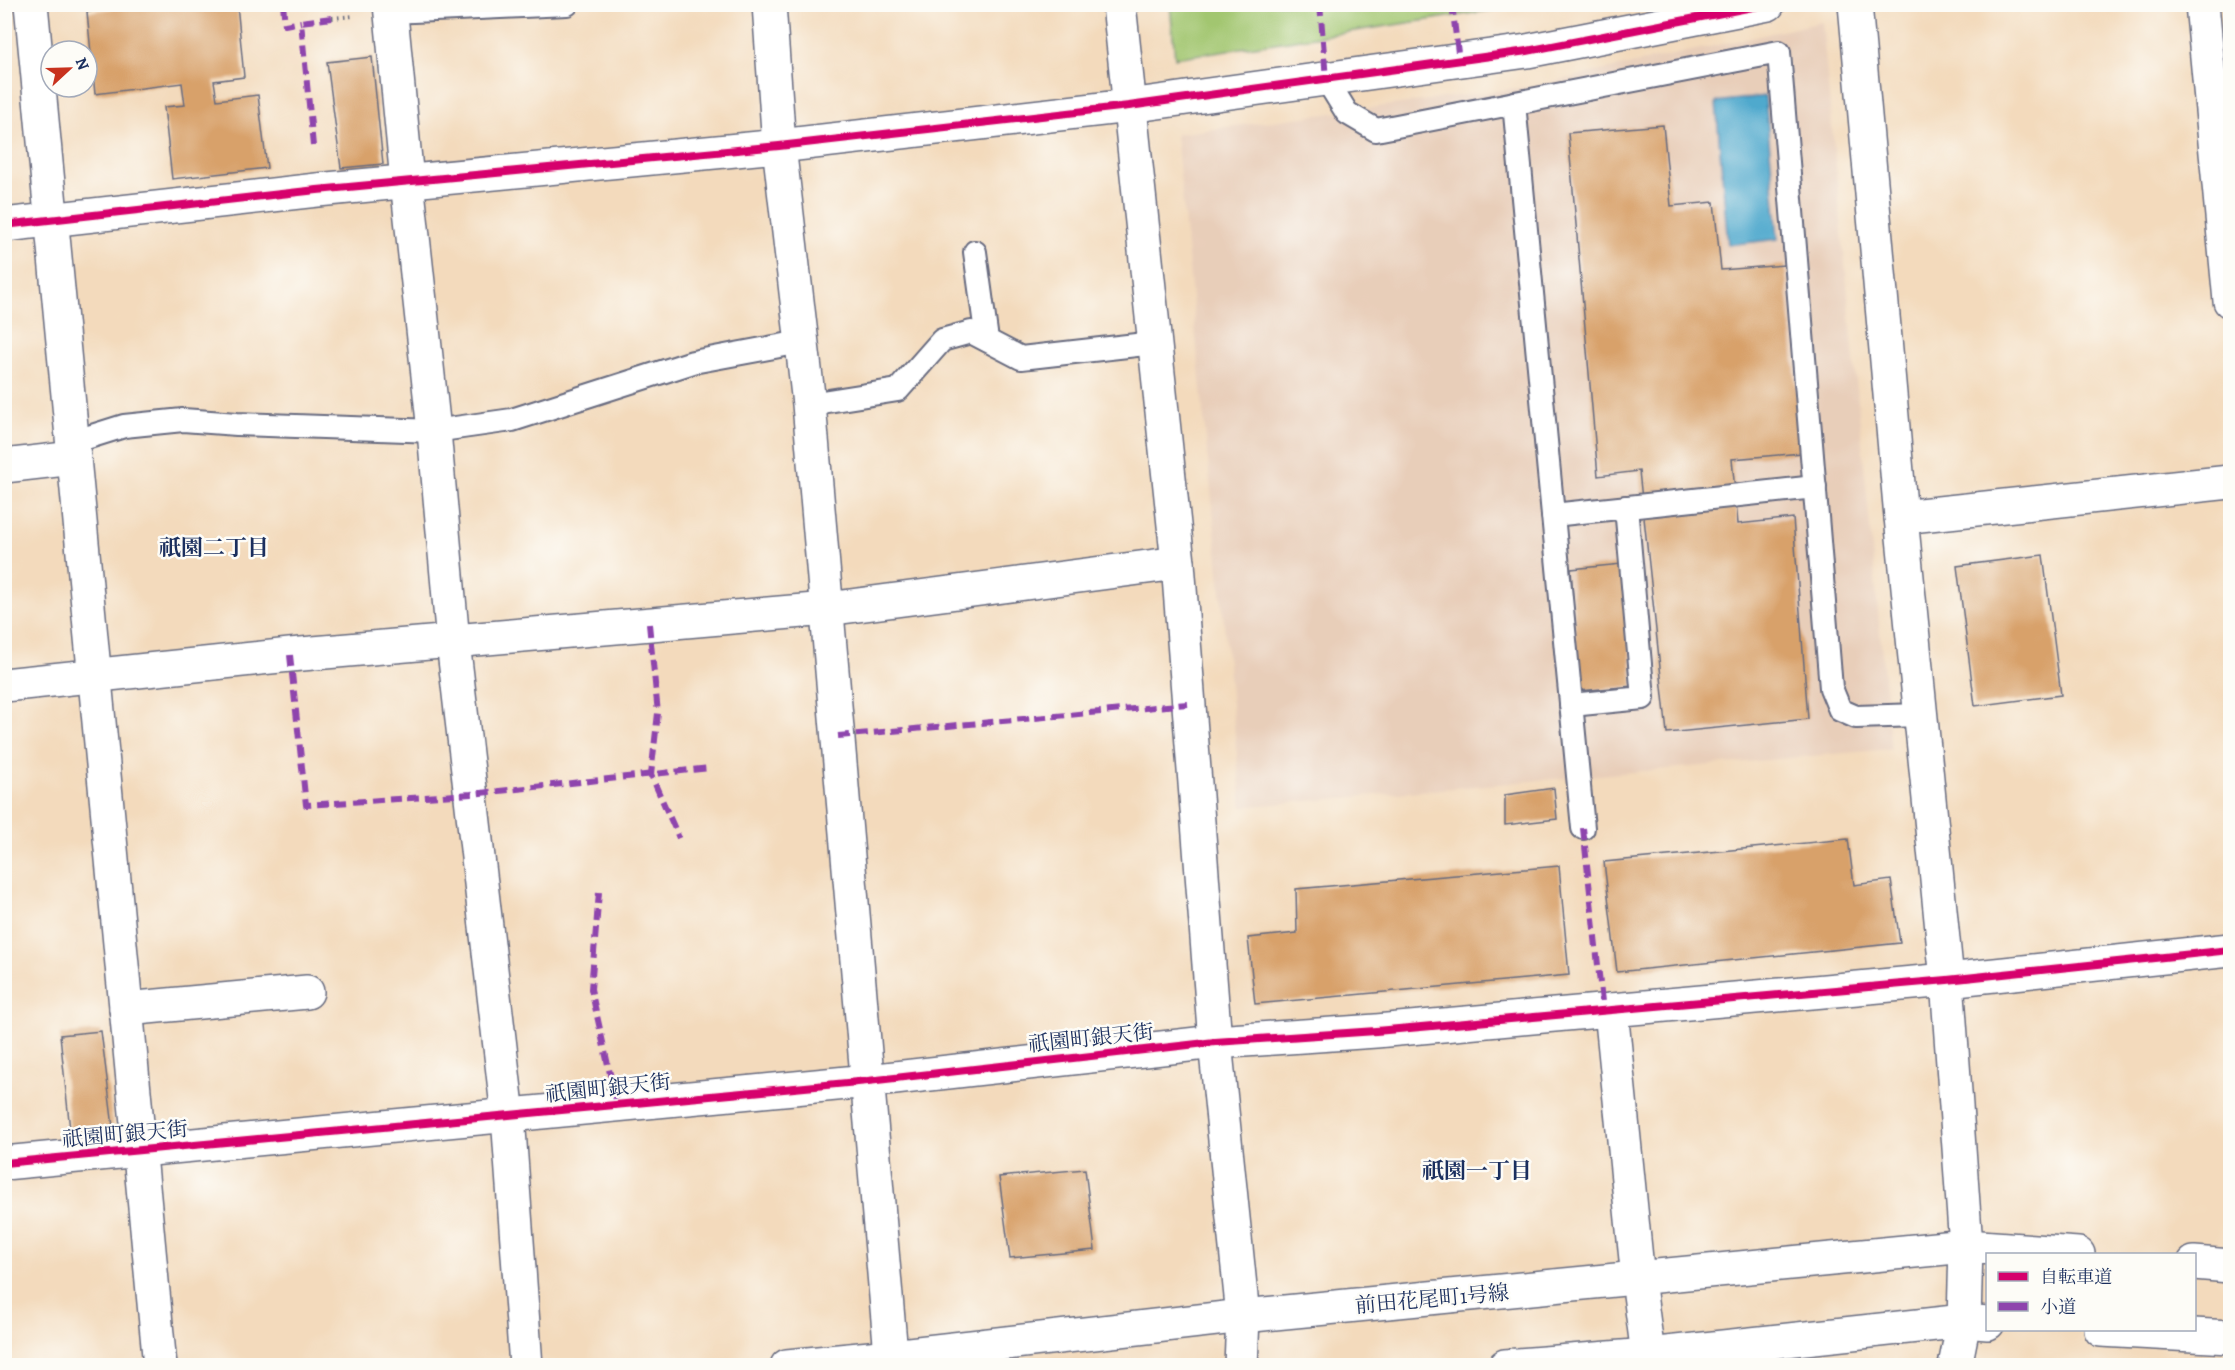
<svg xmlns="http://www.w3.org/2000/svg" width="2235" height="1370" viewBox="0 0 2235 1370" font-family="Alegreya,'Noto Serif JP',serif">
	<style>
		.built { fill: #e8ceb9 }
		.green { fill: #a2c670; stroke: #5e7a67; stroke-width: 1.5 }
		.water { fill: #50a9cd; stroke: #366c96; stroke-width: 1.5 }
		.building { fill: #d8a16b }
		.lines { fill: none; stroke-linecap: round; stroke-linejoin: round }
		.lane-casing { stroke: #676b7f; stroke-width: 26 }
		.street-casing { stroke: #676b7f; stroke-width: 36 }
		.secondary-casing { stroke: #676b7f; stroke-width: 36 }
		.path { stroke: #676b7f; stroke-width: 4; stroke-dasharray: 1.5 4.5; stroke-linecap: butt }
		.lane { stroke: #fff; stroke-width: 22 }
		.street { stroke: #fff; stroke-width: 33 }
		.secondary { stroke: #fff; stroke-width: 33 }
		.quiet { stroke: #8e44ad; stroke-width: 6; stroke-dasharray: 12 6; stroke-linecap: butt }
		.cycleway-casing { stroke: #fdfcf7; stroke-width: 11 }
		.cycleway { stroke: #d6006c; stroke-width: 8 }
		.labels { text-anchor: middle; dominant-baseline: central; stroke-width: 5; stroke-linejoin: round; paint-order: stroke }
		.street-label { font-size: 21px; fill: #1b2f5e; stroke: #fdfcf7 }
		.neighbourhood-label { font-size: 22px; font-weight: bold; fill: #1b2f5e; stroke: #fdfcf7 }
	</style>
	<rect width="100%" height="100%" fill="#fdfcf7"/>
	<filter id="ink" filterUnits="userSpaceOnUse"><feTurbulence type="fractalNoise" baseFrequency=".0167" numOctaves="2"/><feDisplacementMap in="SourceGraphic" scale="12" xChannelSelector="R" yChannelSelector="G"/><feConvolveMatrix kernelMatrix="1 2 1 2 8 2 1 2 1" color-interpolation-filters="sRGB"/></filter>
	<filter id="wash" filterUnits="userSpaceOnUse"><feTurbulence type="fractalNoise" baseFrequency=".008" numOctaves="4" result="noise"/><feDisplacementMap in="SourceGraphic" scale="24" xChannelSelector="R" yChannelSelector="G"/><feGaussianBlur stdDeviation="1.35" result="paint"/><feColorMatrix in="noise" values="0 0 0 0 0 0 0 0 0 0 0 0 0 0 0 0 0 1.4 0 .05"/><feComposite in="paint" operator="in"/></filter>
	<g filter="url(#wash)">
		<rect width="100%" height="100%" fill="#f3dabc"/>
		<path class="built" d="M 1822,22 L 1891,749 L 1242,807 L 1176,134 L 1533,86 Z"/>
		<path class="green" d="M 1170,4 L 1527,4 L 1527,5 L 1175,58 Z"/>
		<path class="water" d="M 1765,96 L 1778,239 L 1728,245 L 1716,102 Z"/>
		<g id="blocks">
			<g class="building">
				<path d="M 146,4 L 237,4 L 244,77 L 214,81 L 217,100 L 258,95 L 267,168 L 172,179 L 164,107 L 185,105 L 182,83 L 95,94 L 87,12 Z"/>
				<path d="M 372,57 L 383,164 L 341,168 L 327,62 Z"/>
				<path d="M 1663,125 L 1671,206 L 1714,202 L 1721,270 L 1785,265 L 1802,453 L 1732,459 L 1738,524 L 1793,518 L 1808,719 L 1667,733 L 1639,471 L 1598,476 L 1568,133 Z"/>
				<path d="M 2043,555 L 2061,695 L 1975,706 L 1957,566 Z"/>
				<path d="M 1622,564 L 1633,686 L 1579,691 L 1571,569 Z"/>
				<path d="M 1554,788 L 1557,819 L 1505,825 L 1505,795 Z"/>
				<path d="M 1848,839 L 1854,885 L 1891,880 L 1900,943 L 1617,972 L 1604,862 Z"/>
				<path d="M 1559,866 L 1569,975 L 1255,1004 L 1248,938 L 1297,933 L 1296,889 Z"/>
				<path d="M 101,1031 L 113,1127 L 70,1130 L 60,1035 Z"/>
				<path d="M 1085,1169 L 1095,1250 L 1010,1258 L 999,1177 Z"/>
			</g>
		</g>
	</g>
	<g filter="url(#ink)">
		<use href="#blocks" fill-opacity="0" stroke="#676b7f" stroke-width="1.5"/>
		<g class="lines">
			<g class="lane-casing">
				<g id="lane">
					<path d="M 391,12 L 567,4"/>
					<path d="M 1326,79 L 1347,113 L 1376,130 L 1779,52 L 1831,688 L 1840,710 L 1856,717 L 1920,715"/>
					<path d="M 1514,103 L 1553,515 L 1815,487"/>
					<path d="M 975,252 L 987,340"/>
					<path d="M 809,404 L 898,390 L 942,340 L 971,332 L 1021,358 L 1154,343"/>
					<path d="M 73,442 L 124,426 L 183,420 L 237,424 L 434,431 L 512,420 L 693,362 L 801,342"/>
					<path d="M 1553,515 L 1583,828"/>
					<path d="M 1571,705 L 1643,698 L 1626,507"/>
				</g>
			</g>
			<g class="street-casing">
				<g id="street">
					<path d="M 31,4 L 160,1366"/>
					<path d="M 390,4 L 407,181 L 434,431 L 453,642 L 508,1116 L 526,1366"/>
					<path d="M 769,4 L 779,146 L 809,404 L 892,1366"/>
					<path d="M 1119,4 L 1178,563 L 1215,1042 L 1243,1316 L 1241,1366"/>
					<path d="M 1855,4 L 1901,517 L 1947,980 L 1966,1246 L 1964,1321 L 1955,1366"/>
					<path d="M 4,225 L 317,190 L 779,146 L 1129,106 L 1527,51 L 1768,4"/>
					<path d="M 4,466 L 74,458"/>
					<path d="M 1901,517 L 2230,482"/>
					<path d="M 4,685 L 290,655 L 827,609 L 1178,563"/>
					<path d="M 126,1009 L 307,992"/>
					<path d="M 1611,1010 L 1638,1279 L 1648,1355"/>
					<path d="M 4,1163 L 868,1081 L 1215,1042 L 1376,1031 L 1947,980 L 2230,950"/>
				</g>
			</g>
			<g class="secondary-casing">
				<g id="secondary">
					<path d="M 2202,4 L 2230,301"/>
					<path d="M 2194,1263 L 2230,1266"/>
					<path d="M 2101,1330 L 2230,1337"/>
					<path d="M 787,1366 L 891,1356 L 1243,1316 L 1966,1246 L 2078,1254"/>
					<path d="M 1505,1366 L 1648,1355 L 1964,1321 L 1988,1323"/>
				</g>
			</g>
			<path class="path" d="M 332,18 L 354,16"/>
			<use href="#lane" class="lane"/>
			<use href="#street" class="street"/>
			<use href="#secondary" class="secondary"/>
			<g class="quiet">
				<path d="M 283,4 L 285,25 L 301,22"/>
				<path d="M 1320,4 L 1326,79"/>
				<path d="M 1452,4 L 1459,61"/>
				<path d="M 313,146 L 301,22 L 332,18"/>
				<path d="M 649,624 L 658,713 L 651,775 L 679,838"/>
				<path d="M 290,655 L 306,805 L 471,794 L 709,768"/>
				<path d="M 838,736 L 1188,704"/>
				<path d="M 1583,828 L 1603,1011"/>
				<path d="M 599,892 L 591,989 L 617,1105"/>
			</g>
			<g class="cycleway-casing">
				<g id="cycleway">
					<path d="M 4,225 L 317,190 L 779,146 L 1129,106 L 1527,51 L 1768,4"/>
					<path d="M 4,1163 L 868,1081 L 1215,1042 L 1376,1031 L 1947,980 L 2230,950"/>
				</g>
			</g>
			<use href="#cycleway" class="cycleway"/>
		</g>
	</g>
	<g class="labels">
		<g class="street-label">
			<text transform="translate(1091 1038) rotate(-6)">祇園町銀天街</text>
			<text transform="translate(608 1088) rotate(-6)">祇園町銀天街</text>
			<text transform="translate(125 1134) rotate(-5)">祇園町銀天街</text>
			<text transform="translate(1432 1299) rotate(-5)">前田花尾町1号線</text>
		</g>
		<g class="neighbourhood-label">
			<text x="214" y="548">祇園二丁目</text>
			<text x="1477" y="1171">祇園一丁目</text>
		</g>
	</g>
	<rect width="2235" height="1370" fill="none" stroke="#fdfcf7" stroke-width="24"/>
	<rect x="1986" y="1253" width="210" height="78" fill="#fdfcf7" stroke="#a3aaba" stroke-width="1.5"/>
	<rect x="1998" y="1272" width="30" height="9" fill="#d6006c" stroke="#a3aaba" stroke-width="1.5"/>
	<text x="2040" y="1283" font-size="18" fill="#1b2f5e">自転車道</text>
	<rect x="1998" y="1302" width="30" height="9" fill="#8e44ad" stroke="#a3aaba" stroke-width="1.5"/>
	<text x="2040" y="1313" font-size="18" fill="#1b2f5e">小道</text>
	<g transform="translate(69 69) rotate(68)"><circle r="28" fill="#fdfcf7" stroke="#a3aaba" stroke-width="1.5"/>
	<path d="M0-4.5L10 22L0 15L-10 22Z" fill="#c8321e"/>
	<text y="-9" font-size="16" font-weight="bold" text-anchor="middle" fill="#1b2f5e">N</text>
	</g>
</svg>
